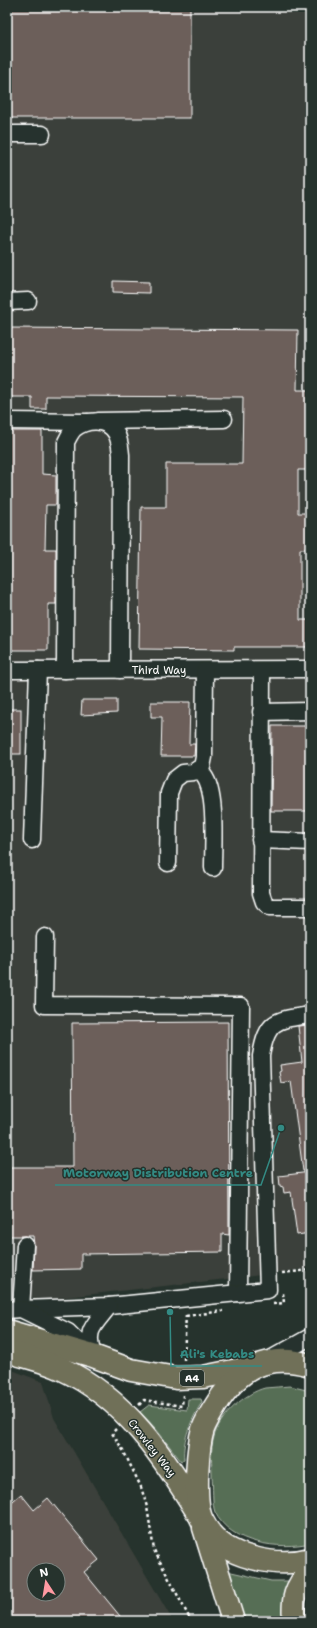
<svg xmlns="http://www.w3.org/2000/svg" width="317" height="1628" viewBox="0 0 317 1628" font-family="'Shantell Sans',sans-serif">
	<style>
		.built { fill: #3b403a; fill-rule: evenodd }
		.green { fill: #576e54; stroke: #abb6aa }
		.building { fill: #6c5f5a; stroke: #fff; fill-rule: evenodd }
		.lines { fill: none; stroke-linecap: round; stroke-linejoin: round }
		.minor-casing { stroke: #fff; stroke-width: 19 }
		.highway-casing { stroke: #fff; stroke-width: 25 }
		.path { stroke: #fff; stroke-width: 2.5; stroke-dasharray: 3 3; stroke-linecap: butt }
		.minor { stroke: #26332d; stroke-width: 16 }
		.highway { stroke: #706f59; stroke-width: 22 }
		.labels { text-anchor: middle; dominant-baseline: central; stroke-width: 3; stroke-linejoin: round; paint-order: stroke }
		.shield { fill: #26332d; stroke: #bec2c0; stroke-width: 1 }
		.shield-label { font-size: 10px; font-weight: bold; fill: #fff }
		.street-label { font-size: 11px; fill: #fff; stroke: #26332d }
		.leader { fill: none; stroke: #338b84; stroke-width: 1.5 }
		.callout-dot { fill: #338b84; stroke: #26332d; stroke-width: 1.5 }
		.callout-label { font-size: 12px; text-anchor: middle; font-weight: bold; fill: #338b84; stroke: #26332d; stroke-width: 3; stroke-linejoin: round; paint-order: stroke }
	</style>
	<rect width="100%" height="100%" fill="#26332d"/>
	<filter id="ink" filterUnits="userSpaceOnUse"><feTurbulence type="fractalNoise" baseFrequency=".025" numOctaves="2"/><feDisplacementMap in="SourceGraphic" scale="8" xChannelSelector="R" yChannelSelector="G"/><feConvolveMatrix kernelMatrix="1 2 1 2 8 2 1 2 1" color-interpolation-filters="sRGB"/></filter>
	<g filter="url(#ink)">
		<g class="built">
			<path d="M 7,7 L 310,7 L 310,1268 L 253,1276 L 49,1299 L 7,1298 Z"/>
			<path d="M 7,1368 L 43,1382 L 54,1418 L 173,1621 L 7,1621 ZM 34,1570 L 58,1570 L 58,1594 L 34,1594 Z"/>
		</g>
		<g class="green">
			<path d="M 290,1386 L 310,1391 L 310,1543 C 280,1550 230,1544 215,1512 C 212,1505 213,1485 212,1476 C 212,1463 210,1450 214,1437 C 219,1416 245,1393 265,1388 C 273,1387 282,1387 290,1386 Z"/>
			<path d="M 188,1399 L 201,1399 L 202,1402 C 192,1418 182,1440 184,1459 L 181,1461 L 156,1429 L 140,1412 L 149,1405 L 187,1410 Z"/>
			<path d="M 227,1571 L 271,1581 L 288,1581 C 285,1594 280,1608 283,1621 L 244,1621 Z"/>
		</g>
		<g class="building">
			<rect x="7" y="7" width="183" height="111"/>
			<path d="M 113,281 L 149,282 L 149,293 L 113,292 Z"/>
			<path d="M 7,328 L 298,330 L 297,390 L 309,390 L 309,470 L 298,470 L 298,513 L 309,513 L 309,549 L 300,549 L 300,620 L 310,620 L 310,647 L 234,647 L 234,650 L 139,649 L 141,507 L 166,507 L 166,464 L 242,464 L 243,397 L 46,396 L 46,409 L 32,409 L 32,397 L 7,397 Z"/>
			<path d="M 7,431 L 42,431 L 42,474 L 56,475 L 56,505 L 46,505 L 45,549 L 56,549 L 56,604 L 48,604 L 48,650 L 7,650 Z"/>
			<path d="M 82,700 L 117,700 L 117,713 L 81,715 Z"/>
			<path d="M 151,702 L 190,702 L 189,744 L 195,744 L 194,756 L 161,756 L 162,717 L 151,717 Z"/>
			<rect x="7" y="709" width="14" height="45"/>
			<path d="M 272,726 L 310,726 L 310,811 L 271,811 Z"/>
			<path d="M 228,1022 L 229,1235 L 222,1234 L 222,1252 L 81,1254 L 81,1269 L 33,1270 L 34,1246 L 33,1236 L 7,1236 L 7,1167 L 73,1167 L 72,1023 Z"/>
			<path d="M 310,1025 L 310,1171 L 303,1171 L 291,1081 L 281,1083 L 279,1072 L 281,1071 L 280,1065 L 302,1062 L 298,1026 Z"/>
			<path d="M 310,1172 L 310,1233 L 297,1235 L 291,1192 L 284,1193 L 283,1187 L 280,1186 L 279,1176 Z"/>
			<path d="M 21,1494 L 34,1510 L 48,1498 L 99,1560 L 84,1572 L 124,1621 L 7,1621 L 7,1506 ZM 34,1570 L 58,1570 L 58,1594 L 34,1594 Z"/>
		</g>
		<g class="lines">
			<g class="minor-casing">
				<g id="minor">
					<path d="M 7,134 L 42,134"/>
					<path d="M 7,302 L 28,301"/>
					<path d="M 7,421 L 87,422"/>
					<path d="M 98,421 L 224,419"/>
					<path d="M 7,670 L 310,669"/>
					<path d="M 65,670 L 66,442 C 68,438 71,432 74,429 C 87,419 107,418 116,433 C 120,440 120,447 121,455 L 120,670"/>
					<path d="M 262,670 L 261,893 L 264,902 L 270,907 L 310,907"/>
					<path d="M 261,712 L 310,711"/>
					<path d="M 198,769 C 200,771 202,773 204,776 C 217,793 213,846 213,868"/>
					<path d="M 32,840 L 38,670"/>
					<path d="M 260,840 L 310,842"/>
					<path d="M 168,863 L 169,793 L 174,780 L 183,773 L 193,772 L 202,767 L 204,757 L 205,670"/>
					<path d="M 45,937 L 44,1005 L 241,1006 L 238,1293"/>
					<path d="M 25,1245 L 21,1309 L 109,1306 L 268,1290 L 261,1056 C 267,1019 277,1020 310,1015"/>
					<path d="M 7,1310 L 21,1309 L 68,1332 L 91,1355"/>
					<path d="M 93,1356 C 85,1329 93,1327 109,1306"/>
					<path d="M 267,1361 L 310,1337"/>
				</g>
			</g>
			<g class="highway-casing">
				<g id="highway">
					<path d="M 7,1331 L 93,1356 L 131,1370 L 176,1378 L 203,1377 L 248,1368"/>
					<path d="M 7,1351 C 25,1357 45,1361 62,1369 C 125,1398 163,1456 198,1513"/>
					<path d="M 310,1365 C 267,1352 238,1369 216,1405 C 211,1413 206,1421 203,1429 C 198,1445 198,1461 197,1477 C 197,1491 196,1510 203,1522 C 213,1542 232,1553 253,1558 C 272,1563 292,1564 310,1559"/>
					<path d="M 204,1528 L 233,1621"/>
					<path d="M 294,1621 C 292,1599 295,1587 310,1571"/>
				</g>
			</g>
			<g class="path">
				<path d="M 282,1273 L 310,1270"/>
				<path d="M 273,1304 L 284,1303 L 283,1293"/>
				<path d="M 186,1316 L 223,1311"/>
				<path d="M 184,1360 L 186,1313"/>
				<path d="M 139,1405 L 144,1400 L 182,1406 L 183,1395"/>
				<path d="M 116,1429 L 112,1433 L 123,1450 L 141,1487 L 147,1507 L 154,1550 L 191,1621"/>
			</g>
			<use href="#minor" class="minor"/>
			<use href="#highway" class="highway"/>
		</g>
	</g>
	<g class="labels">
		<rect class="shield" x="180" y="1370" width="24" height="16" rx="3"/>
		<g class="shield-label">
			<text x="192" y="1378">A4</text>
		</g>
		<g class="street-label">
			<text x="159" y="670">Third Way</text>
			<text transform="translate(152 1448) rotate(52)">Crowley Way</text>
		</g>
	</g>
	<path class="leader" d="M281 1128L261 1185H55M170 1312L171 1366H262"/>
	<g class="callout-dot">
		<circle cx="281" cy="1128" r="4"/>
		<circle cx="170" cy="1312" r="4"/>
	</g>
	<g class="callout-label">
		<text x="158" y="1177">Motorway Distribution Centre</text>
		<text x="217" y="1358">Ali's Kebabs</text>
	</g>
	<rect width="317" height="1628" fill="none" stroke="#26332d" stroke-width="24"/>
	<rect x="12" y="12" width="293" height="1604" fill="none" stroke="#fff" stroke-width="1.5" filter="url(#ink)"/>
	<g transform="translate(46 1582) rotate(348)"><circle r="19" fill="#26332d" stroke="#7d8581"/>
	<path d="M0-3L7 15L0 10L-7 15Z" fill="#ff9aa2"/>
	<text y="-6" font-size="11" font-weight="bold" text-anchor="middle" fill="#ffffff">N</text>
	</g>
</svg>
